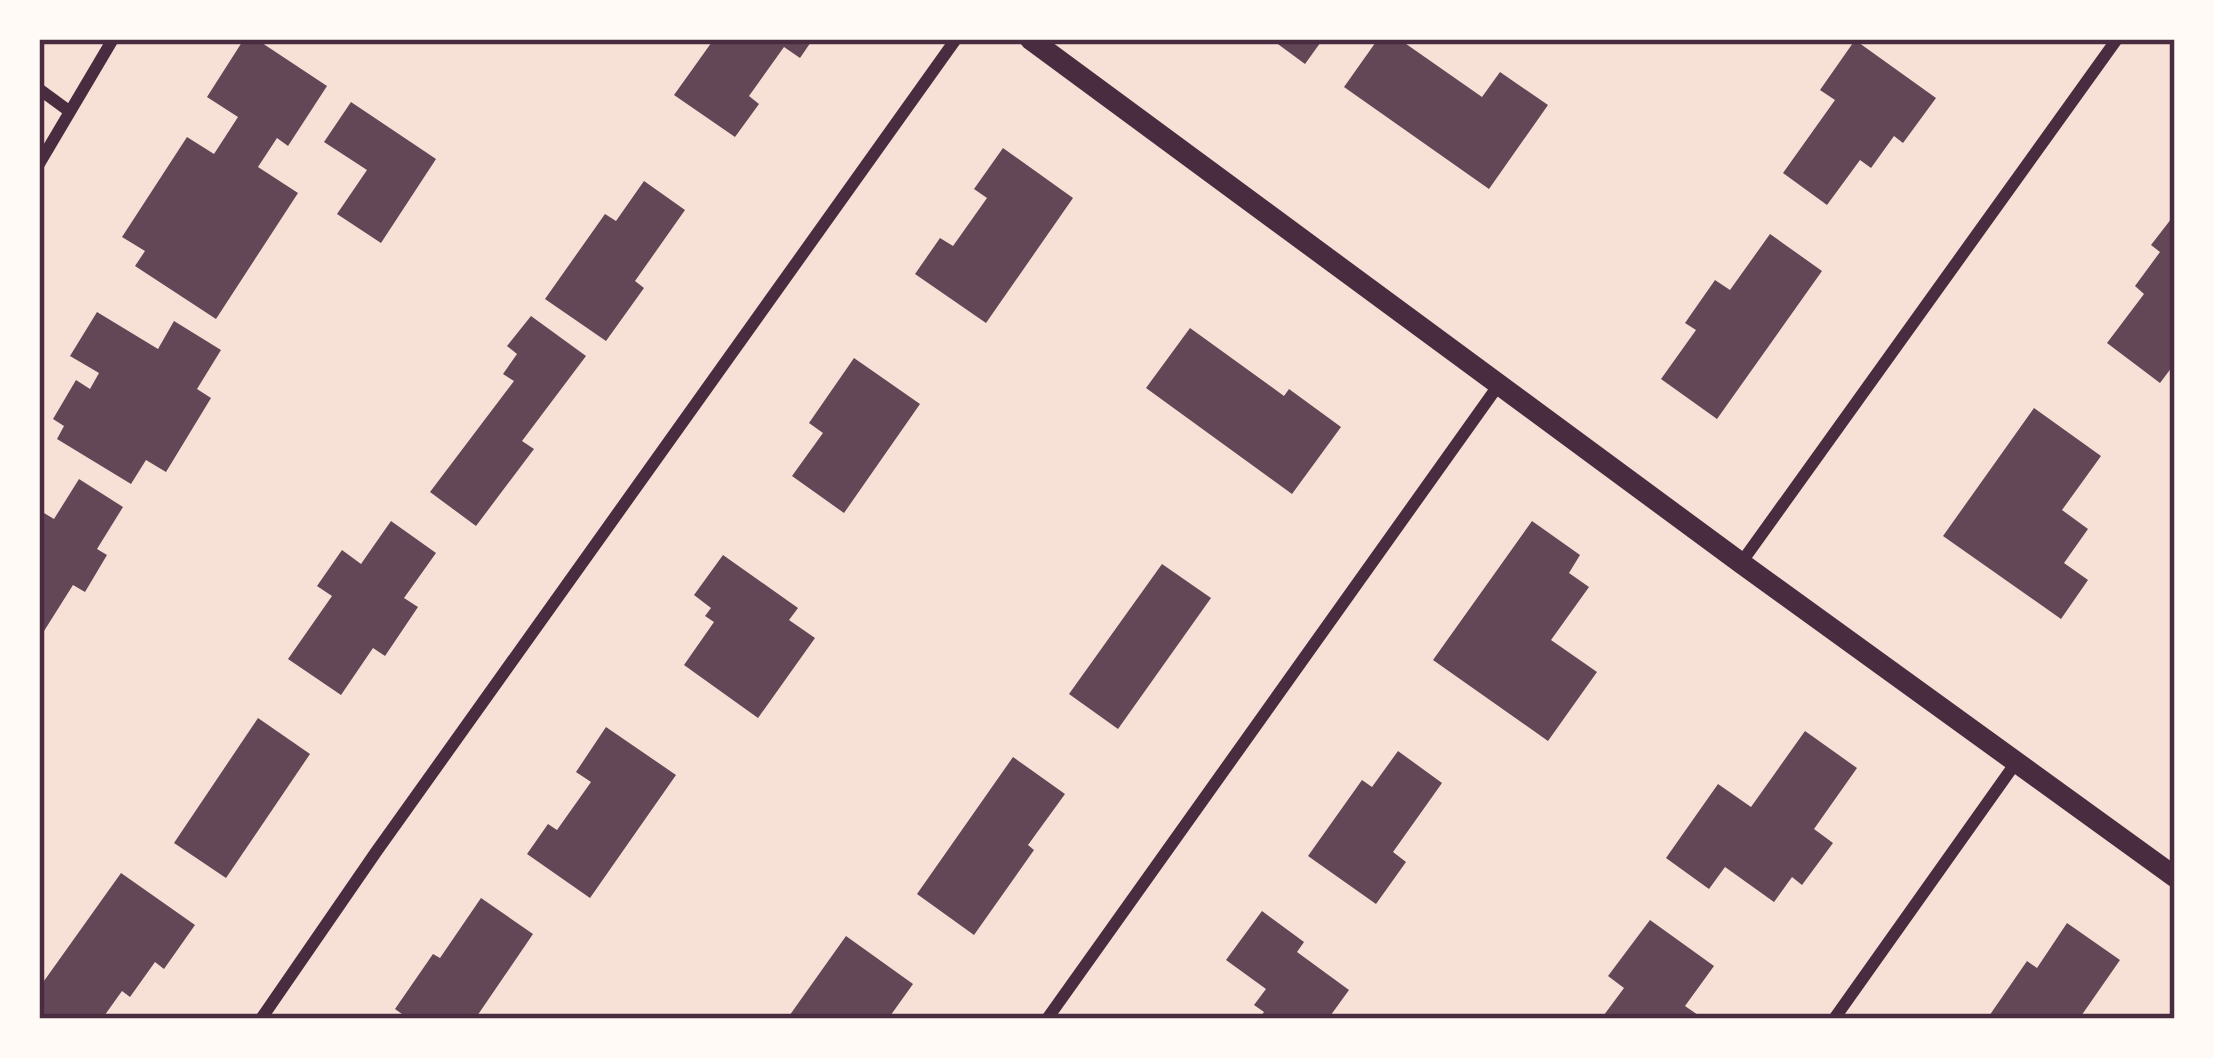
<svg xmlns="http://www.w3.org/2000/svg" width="2214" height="1058" viewBox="0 0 2214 1058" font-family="'Space Grotesk',sans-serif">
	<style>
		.building { fill: #644757 }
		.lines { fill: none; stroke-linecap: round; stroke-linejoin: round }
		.minor { stroke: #4a2c40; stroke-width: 12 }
		.tertiary { stroke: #4a2c40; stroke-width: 21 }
		.neatline { fill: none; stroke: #4a2c40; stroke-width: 4.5 }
	</style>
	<rect width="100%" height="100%" fill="#f7e1d7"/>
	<g class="building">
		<path d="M 244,39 L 256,39 L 327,86 L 288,146 L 277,138 L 258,167 L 298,193 L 216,319 L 135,266 L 145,251 L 122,237 L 187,137 L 214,154 L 238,117 L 207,97 Z"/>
		<path d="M 714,39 L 813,39 L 800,58 L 784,47 L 749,96 L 759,104 L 735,137 L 674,95 Z"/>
		<path d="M 1271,39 L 1323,39 L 1305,64 Z"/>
		<path d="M 1378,39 L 1399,39 L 1482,97 L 1500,72 L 1548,105 L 1489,189 L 1344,87 Z"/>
		<path d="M 1855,40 L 1936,98 L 1903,143 L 1894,136 L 1871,168 L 1860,160 L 1827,205 L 1783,173 L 1835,100 L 1820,90 Z"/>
		<path d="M 351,102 L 436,159 L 381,243 L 337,214 L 367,170 L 324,142 Z"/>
		<path d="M 1003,148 L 1073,198 L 986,323 L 915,274 L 940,238 L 953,246 L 987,198 L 974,189 Z"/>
		<path d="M 644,181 L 685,210 L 635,281 L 644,288 L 606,341 L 545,299 L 605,214 L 616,221 Z"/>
		<path d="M 2175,214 L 2175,363 L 2160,383 L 2107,343 L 2144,294 L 2135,286 L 2160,252 L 2151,245 Z"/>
		<path d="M 1770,234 L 1822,271 L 1717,419 L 1661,379 L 1696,330 L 1685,323 L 1715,280 L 1730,290 Z"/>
		<path d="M 97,312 L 158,349 L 174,321 L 221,350 L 197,389 L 211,398 L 166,472 L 146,460 L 131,484 L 57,439 L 64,426 L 53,419 L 76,380 L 90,389 L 99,373 L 70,356 Z"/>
		<path d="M 531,316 L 586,356 L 522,441 L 534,449 L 476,526 L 430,492 L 514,381 L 503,374 L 517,354 L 507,346 Z"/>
		<path d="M 1190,328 L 1284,396 L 1289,389 L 1341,427 L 1292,494 L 1146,388 Z"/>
		<path d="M 854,358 L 920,404 L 844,513 L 792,476 L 823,433 L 809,423 Z"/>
		<path d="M 2034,408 L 2101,456 L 2062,510 L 2088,529 L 2064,563 L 2088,580 L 2061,619 L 1943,536 Z"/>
		<path d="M 79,479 L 123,507 L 97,549 L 107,555 L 85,592 L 73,585 L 39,639 L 39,510 L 54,519 Z"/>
		<path d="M 391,521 L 436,553 L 404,598 L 418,607 L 385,656 L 373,648 L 341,695 L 288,659 L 332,596 L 317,586 L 342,550 L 361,564 Z"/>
		<path d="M 1532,521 L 1580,555 L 1569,573 L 1589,587 L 1551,640 L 1597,672 L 1548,741 L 1433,660 Z"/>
		<path d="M 723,555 L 798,608 L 789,620 L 815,638 L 758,718 L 684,665 L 714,622 L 705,616 L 711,608 L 694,595 Z"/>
		<path d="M 1162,564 L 1211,598 L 1118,729 L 1069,694 Z"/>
		<path d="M 258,718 L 310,754 L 226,878 L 174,843 Z"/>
		<path d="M 606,727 L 676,775 L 590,898 L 527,854 L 548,824 L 557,830 L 591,782 L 576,772 Z"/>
		<path d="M 1805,731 L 1857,768 L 1814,829 L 1833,843 L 1802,885 L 1792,877 L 1774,902 L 1725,867 L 1709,889 L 1666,858 L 1718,784 L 1751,807 Z"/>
		<path d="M 1398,751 L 1442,783 L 1393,852 L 1406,862 L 1376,904 L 1308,856 L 1362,780 L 1372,787 Z"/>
		<path d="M 1013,757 L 1065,794 L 1028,845 L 1034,850 L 974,935 L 917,894 Z"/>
		<path d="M 121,873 L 195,925 L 164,969 L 155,962 L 130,997 L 122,991 L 102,1019 L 45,1019 L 39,1015 L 39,988 Z"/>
		<path d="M 481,898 L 533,934 L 475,1019 L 399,1019 L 402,1014 L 395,1009 L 433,954 L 440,958 Z"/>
		<path d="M 1262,911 L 1304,942 L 1297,952 L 1349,990 L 1328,1019 L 1259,1019 L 1264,1012 L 1254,1005 L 1266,989 L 1226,960 Z"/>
		<path d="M 1650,920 L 1714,966 L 1685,1006 L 1698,1015 L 1695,1019 L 1601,1019 L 1624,988 L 1608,976 Z"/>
		<path d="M 2067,923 L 2120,960 L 2079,1019 L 1987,1019 L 2027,961 L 2037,968 Z"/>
		<path d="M 846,936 L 913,984 L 888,1019 L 787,1019 Z"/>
	</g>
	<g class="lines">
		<g class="minor">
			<path d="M 39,89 L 69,111"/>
			<path d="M 39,164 L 113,39"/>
			<path d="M 1741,563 L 2117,39"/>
			<path d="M 261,1019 L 376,852 L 956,39"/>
			<path d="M 1047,1019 L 1500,383"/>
			<path d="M 1834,1019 L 2017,761"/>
		</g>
		<path class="tertiary" d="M 1030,39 L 1741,563 L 2175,877"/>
	</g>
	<rect width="2214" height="1058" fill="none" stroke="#fffaf5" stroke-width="84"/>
	<rect x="42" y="42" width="2130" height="974" class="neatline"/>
</svg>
